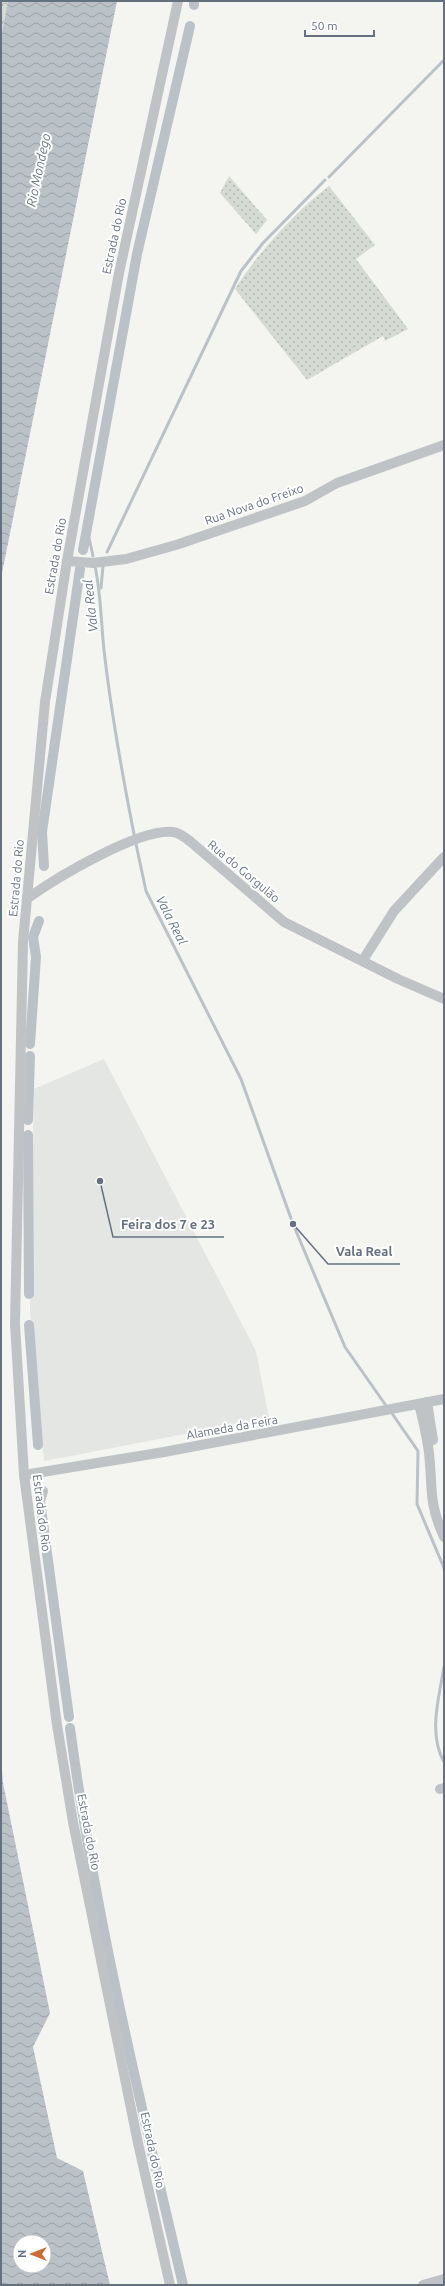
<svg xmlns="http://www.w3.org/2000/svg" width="445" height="2286" viewBox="0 0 445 2286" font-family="Ubuntu,sans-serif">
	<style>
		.built { fill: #e4e6e4 }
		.grass { fill: url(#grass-dots) }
		.forest { fill: url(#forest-crowns) }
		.water { fill: url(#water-waves); fill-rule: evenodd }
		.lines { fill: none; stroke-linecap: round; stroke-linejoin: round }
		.stream { stroke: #bac2c7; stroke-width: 3 }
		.canal { stroke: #bac2c7; stroke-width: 10 }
		.street { stroke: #c0c3c6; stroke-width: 10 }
		.labels { text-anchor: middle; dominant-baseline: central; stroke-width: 4; stroke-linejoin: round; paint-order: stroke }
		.street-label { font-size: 12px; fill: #66717f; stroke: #fff }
		.water-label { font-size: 13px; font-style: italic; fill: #677983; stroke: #fff }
		.leader { fill: none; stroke: #66717f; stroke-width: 1.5 }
		.callout-dot { fill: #66717f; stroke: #fff; stroke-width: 1.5 }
		.callout-label { font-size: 13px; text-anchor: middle; font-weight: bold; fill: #66717f; stroke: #fff; stroke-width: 4; stroke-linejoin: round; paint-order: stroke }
	</style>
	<defs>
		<pattern id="grass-dots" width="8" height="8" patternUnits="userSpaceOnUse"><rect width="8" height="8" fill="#d5dbd2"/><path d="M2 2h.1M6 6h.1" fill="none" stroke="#b1b6b0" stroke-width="1.8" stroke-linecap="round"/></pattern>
		<pattern id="forest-crowns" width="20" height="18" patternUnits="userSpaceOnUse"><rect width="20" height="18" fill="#d5dbd2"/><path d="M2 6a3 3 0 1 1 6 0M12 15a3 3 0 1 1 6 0" fill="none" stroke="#b1b6b0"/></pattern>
		<pattern id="water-waves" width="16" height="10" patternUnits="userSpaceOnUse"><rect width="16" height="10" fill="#bac2c7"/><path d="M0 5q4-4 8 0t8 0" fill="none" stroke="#9ba2a7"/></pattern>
	</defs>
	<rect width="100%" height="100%" fill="#f4f4f1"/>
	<path class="built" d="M 104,1059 L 256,1351 L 269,1418 L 44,1461 L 30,1311 L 34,1089 Z"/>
	<g class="grass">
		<path d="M 229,176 L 267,220 L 256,234 L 220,193 Z"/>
		<path d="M 329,186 L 375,245 L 356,259 L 408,329 L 385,341 L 383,336 L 307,380 L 235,289 C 256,255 297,210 329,186 Z"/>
	</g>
	<path class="forest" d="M 1,1 L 8,1 L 1,38 Z"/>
	<g class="water">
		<path d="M 8,1 L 117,1 L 1,578 L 1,38 Z"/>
		<path d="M 1,1759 L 3,1783 L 50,2013 L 33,2047 L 57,2158 L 83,2171 L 110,2285 L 1,2285 ZM 20,2242 L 44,2242 L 44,2266 L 20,2266 Z"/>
	</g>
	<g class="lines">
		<g class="stream">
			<path d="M 329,177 L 444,60"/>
			<path d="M 87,529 L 93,556"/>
			<path d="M 107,552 L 241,271 L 263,243 L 325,180"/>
			<path d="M 95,566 C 101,594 101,622 104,650 C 111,712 122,773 134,834"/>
			<path d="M 101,588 L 103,566"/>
			<path d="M 136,844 L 146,891 L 241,1079 L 293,1224 L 345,1347 L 387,1407"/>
			<path d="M 391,1412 L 418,1451 L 417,1504 L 444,1568"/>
			<path d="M 444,1667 C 439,1697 428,1734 444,1762"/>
		</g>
		<g class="canal">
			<path d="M 194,5 L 194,1"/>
			<path d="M 83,550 L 137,254 L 190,26"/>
			<path d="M 44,866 L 42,832 L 80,569"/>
			<path d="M 30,1044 L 36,957 L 33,937 L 39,921"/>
			<path d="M 28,1120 L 30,1056"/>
			<path d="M 28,1135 L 29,1294"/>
			<path d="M 29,1325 L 38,1445"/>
			<path d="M 43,1491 L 40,1501 L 69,1717"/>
			<path d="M 70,1728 C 95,1916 140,2101 183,2285"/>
		</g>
		<g class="street">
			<path d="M 67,561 L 93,563 L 126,559 L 176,545 L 305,501 L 337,483 L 444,445"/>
			<path d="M 28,898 C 56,878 139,828 173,832 C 180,833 186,838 191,842 L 284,922 L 398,979 L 444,999"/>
			<path d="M 363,960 L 394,911 L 444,857"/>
			<path d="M 427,1402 L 433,1440"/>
			<path d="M 419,1404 C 423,1420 427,1436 429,1453 C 433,1488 428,1502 444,1537"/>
			<path d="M 24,1475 L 164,1452 L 444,1399"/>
			<path d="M 440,1789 L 444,1788"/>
			<path d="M 170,2285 L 138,2143 L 73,1822 L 57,1725 L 24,1475 L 15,1324 L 23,942 L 45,702 L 67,561 L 119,273 L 178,1"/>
			<path d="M 423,2285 L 444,2279"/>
		</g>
	</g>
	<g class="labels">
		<g class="street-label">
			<text transform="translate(114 236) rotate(-78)">Estrada do Rio</text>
			<text transform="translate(254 504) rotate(-19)">Rua Nova do Freixo</text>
			<text transform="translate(55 556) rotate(-80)">Estrada do Rio</text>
			<text transform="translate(244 871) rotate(40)">Rua do Gorgulão</text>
			<text transform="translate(16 878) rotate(-85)">Estrada do Rio</text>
			<text transform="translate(232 1427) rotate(-10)">Alameda da Feira</text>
			<text transform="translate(42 1513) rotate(83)">Estrada do Rio</text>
			<text transform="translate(89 1832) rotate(79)">Estrada do Rio</text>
			<text transform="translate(153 2150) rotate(78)">Estrada do Rio</text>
		</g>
		<g class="water-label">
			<text transform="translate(38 170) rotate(-78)">Rio Mondego</text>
			<text transform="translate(90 606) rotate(-96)">Vala Real</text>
			<text transform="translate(172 920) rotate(63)">Vala Real</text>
		</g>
	</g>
	<path class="leader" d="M100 1181L113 1237H224M293 1224L328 1264H400"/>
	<g class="callout-dot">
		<circle cx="100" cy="1181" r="4"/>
		<circle cx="293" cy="1224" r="4"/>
	</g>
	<g class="callout-label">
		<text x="168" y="1229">Feira dos 7 e 23</text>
		<text x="364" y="1256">Vala Real</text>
	</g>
	<rect width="445" height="2286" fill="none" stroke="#66717f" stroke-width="4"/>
	<g transform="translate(32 2254) rotate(270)"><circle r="19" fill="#ffffff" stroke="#c2c6cc"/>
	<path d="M0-3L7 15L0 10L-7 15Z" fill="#cf6936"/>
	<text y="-6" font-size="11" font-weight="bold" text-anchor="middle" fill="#66717f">N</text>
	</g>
	<path d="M305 30v6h69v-6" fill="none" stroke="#66717f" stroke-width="2"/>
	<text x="311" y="30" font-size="12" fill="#66717f" stroke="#ffffff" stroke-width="3" paint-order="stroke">50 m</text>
</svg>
